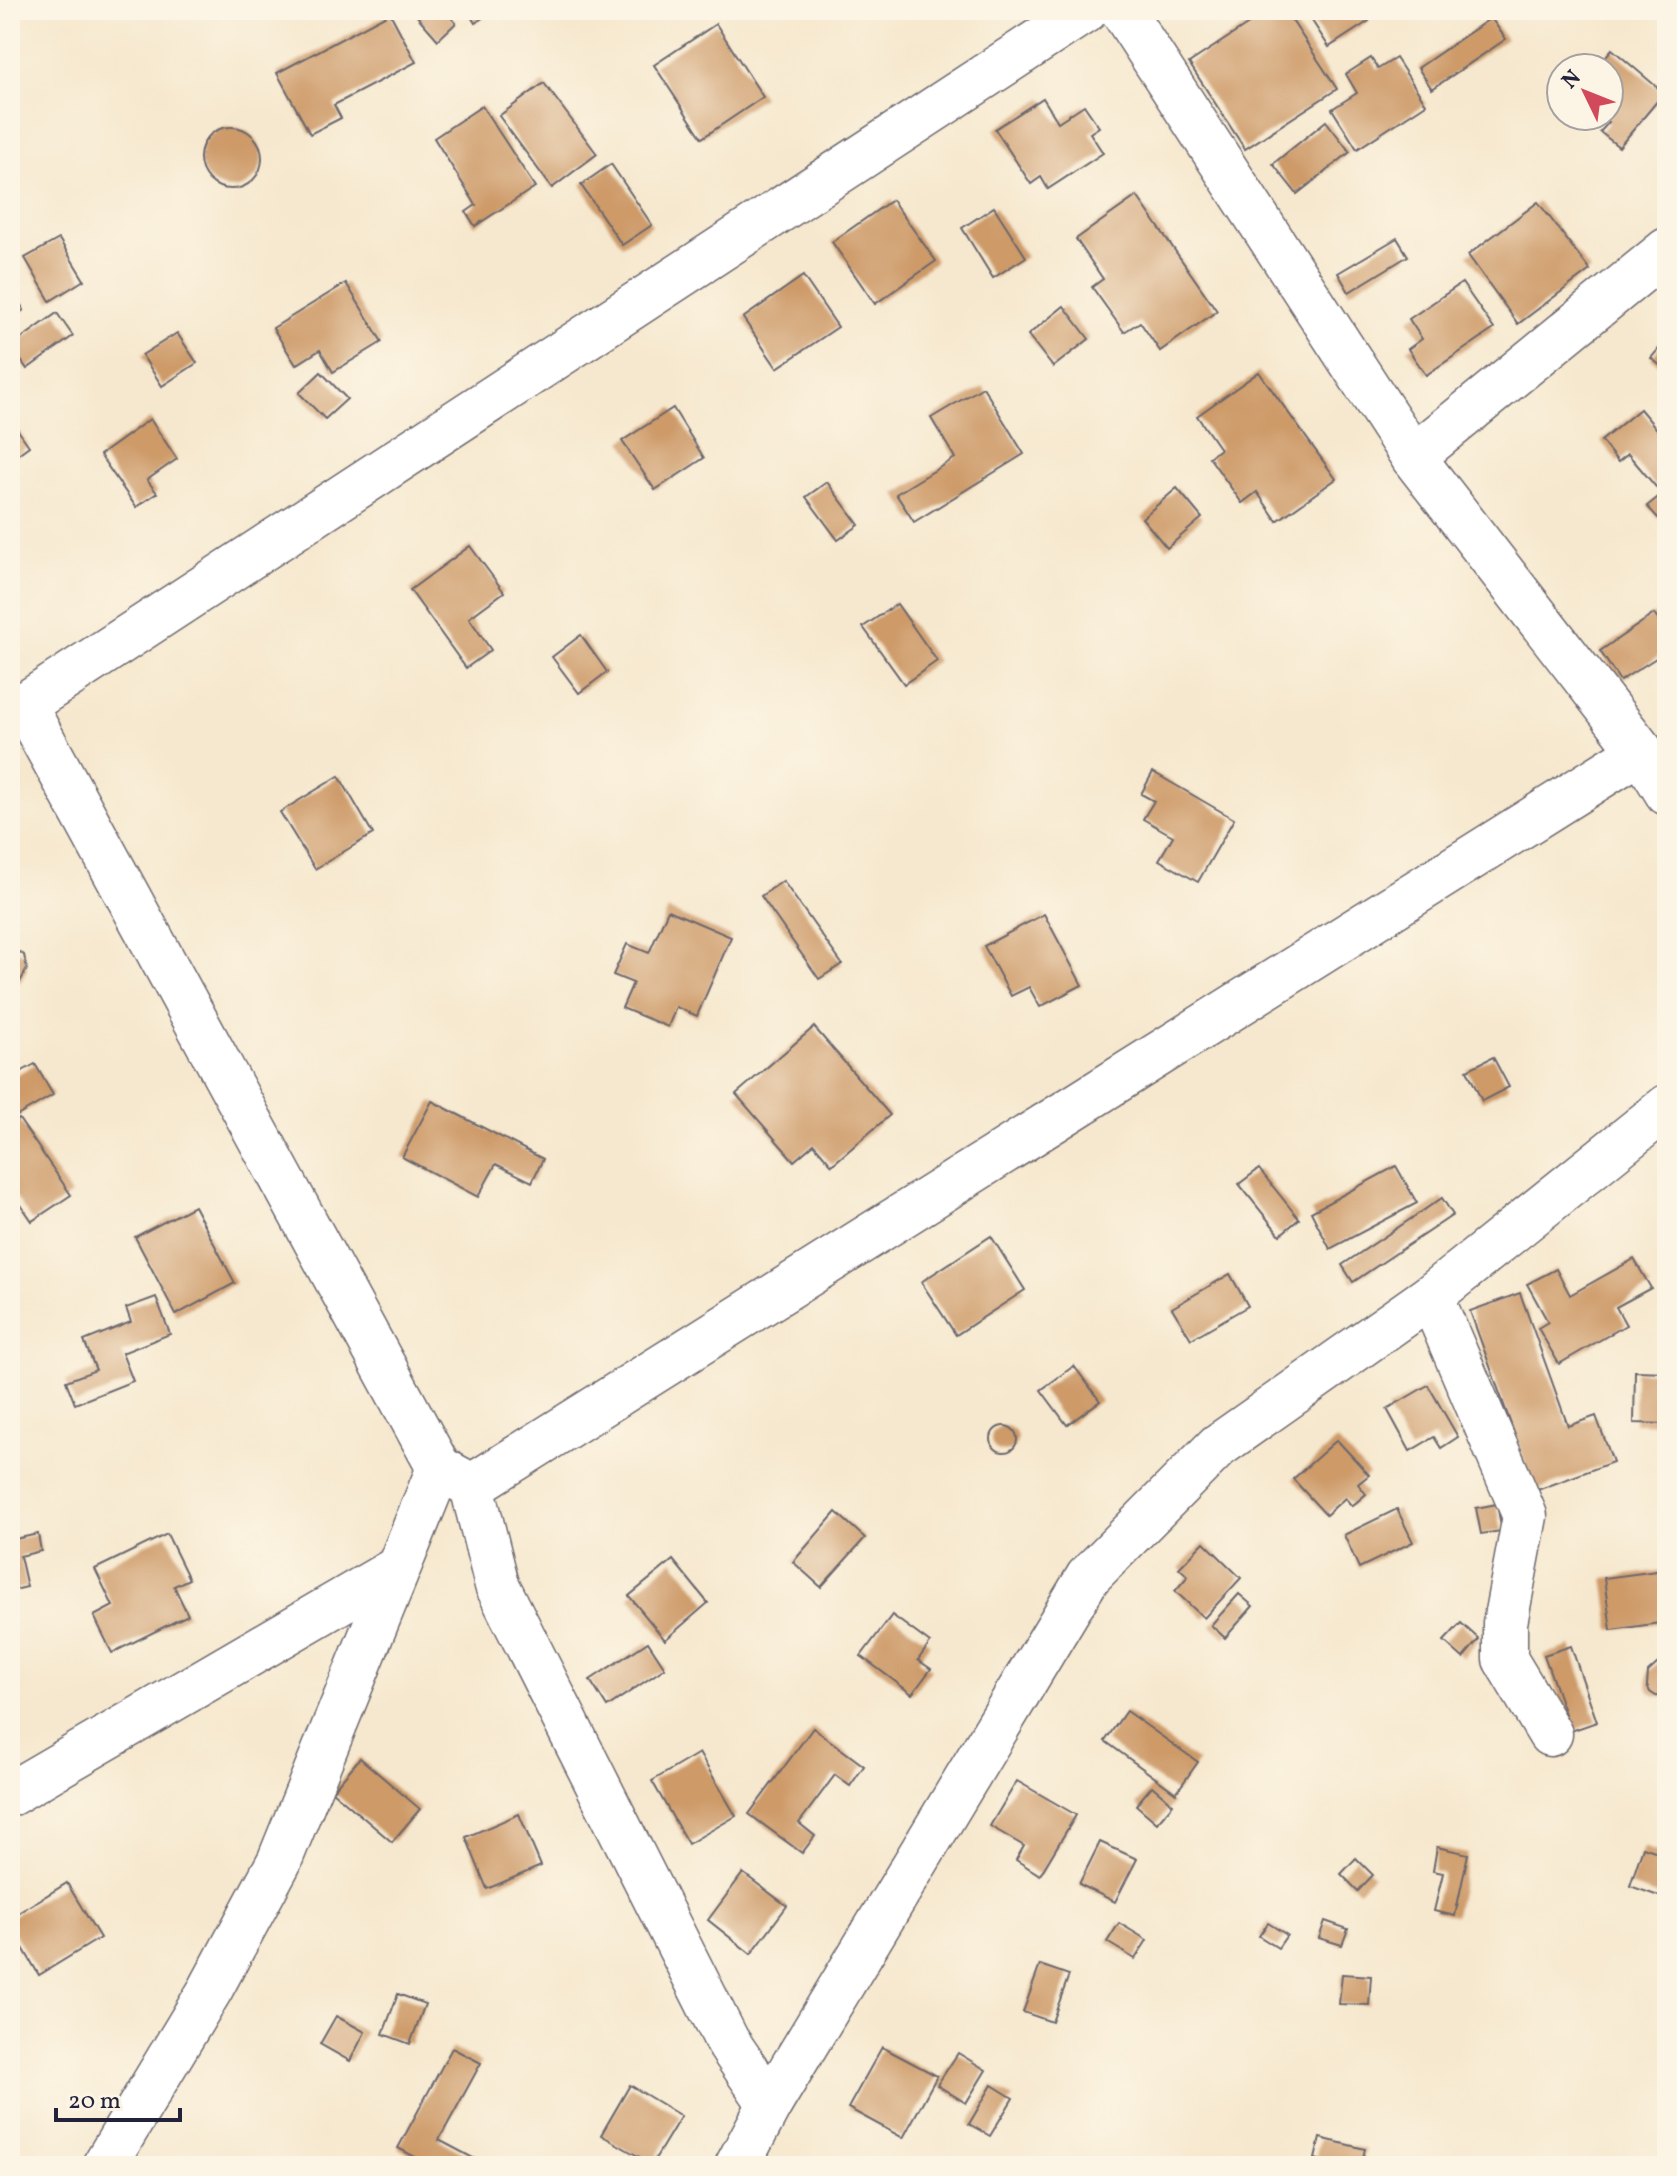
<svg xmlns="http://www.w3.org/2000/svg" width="1677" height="2176" viewBox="0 0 1677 2176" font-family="Vollkorn,serif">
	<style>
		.building { fill: #cd9a68 }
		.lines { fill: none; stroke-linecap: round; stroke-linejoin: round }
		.minor-casing { stroke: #6c676e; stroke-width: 47 }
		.minor { stroke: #fff; stroke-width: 44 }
	</style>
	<rect width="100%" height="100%" fill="#fcf5e5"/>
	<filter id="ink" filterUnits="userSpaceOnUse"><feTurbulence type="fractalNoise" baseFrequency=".0125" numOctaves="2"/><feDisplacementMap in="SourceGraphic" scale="16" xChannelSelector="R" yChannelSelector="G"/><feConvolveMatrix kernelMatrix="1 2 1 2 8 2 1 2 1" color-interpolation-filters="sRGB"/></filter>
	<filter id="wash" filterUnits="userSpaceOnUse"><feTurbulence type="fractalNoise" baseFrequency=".006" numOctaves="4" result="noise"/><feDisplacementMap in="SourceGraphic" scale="32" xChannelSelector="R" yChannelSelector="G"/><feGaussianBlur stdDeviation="1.8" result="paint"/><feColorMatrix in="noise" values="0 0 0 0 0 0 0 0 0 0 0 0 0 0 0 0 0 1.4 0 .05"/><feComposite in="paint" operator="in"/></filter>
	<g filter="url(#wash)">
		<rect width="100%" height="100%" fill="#f6e8ce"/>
		<g id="blocks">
			<g class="building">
				<path d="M 424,10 L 444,10 L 456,23 L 438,40 L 417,16 Z"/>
				<path d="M 467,10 L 494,10 L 475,23 Z"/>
				<path d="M 1270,10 L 1285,10 L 1337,89 L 1245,149 L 1189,63 Z"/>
				<path d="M 1305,10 L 1362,10 L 1369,21 L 1329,47 Z"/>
				<path d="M 390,13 L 416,62 L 334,105 L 341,118 L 310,134 L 277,73 Z"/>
				<path d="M 1491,18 L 1506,39 L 1432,89 L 1418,68 Z"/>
				<path d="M 716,24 L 763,97 L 702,138 L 654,65 Z"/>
				<path d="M 1612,49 L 1664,93 L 1619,147 L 1600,132 L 1609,122 L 1602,116 L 1609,116 L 1609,68 L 1596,68 Z"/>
				<path d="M 1371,58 L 1378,69 L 1396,58 L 1426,104 L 1357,149 L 1332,109 L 1357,93 L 1346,74 Z"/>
				<path d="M 544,83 L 597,154 L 552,188 L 499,116 Z"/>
				<path d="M 1043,98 L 1058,122 L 1084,105 L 1099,127 L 1090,133 L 1103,153 L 1048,189 L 1041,177 L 1031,184 L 995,129 Z"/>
				<path d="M 482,106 L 535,187 L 475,226 L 466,212 L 476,205 L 434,138 Z"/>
				<path d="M 1326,121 L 1350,152 L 1297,194 L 1273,164 Z"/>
				<circle cx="231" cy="158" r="31"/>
				<path d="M 611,164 L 652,225 L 622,245 L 581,185 Z"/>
				<path d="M 1137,196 L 1217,311 L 1160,351 L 1140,322 L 1124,332 L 1092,287 L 1103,279 L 1076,239 Z"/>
				<path d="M 892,200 L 936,261 L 875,304 L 832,242 Z"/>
				<path d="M 1538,202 L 1590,270 L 1518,324 L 1468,255 Z"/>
				<path d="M 994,207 L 1026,257 L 993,278 L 962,228 Z"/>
				<path d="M 1397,238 L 1408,256 L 1349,292 L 1338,273 Z"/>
				<path d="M 59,239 L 84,280 L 50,301 L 25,258 Z"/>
				<path d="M 803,276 L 838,327 L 777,368 L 743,318 Z"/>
				<path d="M 346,283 L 382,342 L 333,372 L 320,350 L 296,365 L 273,328 Z"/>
				<path d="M 1462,283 L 1494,329 L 1426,375 L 1408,349 L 1422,339 L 1409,319 Z"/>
				<path d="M 10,288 L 24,310 L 10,319 Z"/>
				<path d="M 1064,306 L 1089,339 L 1053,367 L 1028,335 Z"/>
				<path d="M 57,313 L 73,336 L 27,369 L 11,346 Z"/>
				<path d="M 177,333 L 197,363 L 162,386 L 142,355 Z"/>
				<path d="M 1661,346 L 1667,350 L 1667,371 L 1651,358 Z"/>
				<path d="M 321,372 L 347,399 L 325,419 L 299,393 Z"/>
				<path d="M 1259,372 L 1336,479 L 1277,521 L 1257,492 L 1242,503 L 1209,457 L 1220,449 L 1197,416 Z"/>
				<path d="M 983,387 L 1024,454 L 914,522 L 896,494 L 955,458 L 931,418 Z"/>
				<path d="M 673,408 L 704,458 L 655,490 L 622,441 Z"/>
				<path d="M 1640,409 L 1667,441 L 1667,511 L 1658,518 L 1647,506 L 1662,494 L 1628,454 L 1618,462 L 1601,441 Z"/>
				<path d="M 10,419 L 29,446 L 10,460 Z"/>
				<path d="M 150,419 L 177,459 L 147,480 L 157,493 L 136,507 L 100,455 Z"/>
				<path d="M 827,482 L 859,525 L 838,540 L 806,497 Z"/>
				<path d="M 1177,488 L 1202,518 L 1167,548 L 1142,518 Z"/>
				<path d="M 470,546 L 504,592 L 469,618 L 491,650 L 466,668 L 410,590 Z"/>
				<path d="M 897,604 L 937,661 L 904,684 L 863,627 Z"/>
				<path d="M 1654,614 L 1667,632 L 1667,651 L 1620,681 L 1600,651 Z"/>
				<path d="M 581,635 L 607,672 L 579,693 L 552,657 Z"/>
				<path d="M 1153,772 L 1234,819 L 1198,882 L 1159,860 L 1173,836 L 1143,819 L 1154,801 L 1141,794 Z"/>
				<path d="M 339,776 L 373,834 L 315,869 L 280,812 Z"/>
				<path d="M 783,881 L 842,964 L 819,979 L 761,896 Z"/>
				<path d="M 668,910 L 731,937 L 697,1016 L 676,1007 L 668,1027 L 622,1008 L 633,983 L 613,975 L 627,944 L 649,953 Z"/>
				<path d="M 1044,914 L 1082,985 L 1040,1007 L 1029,987 L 1011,996 L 984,946 Z"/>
				<path d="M 10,947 L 24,955 L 27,969 L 20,982 L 10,986 Z"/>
				<path d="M 814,1027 L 890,1115 L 832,1165 L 814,1144 L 794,1161 L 736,1094 Z"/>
				<path d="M 1493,1057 L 1509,1087 L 1482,1101 L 1467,1070 Z"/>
				<path d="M 35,1064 L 53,1095 L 10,1120 L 10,1078 Z"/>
				<path d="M 432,1101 L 543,1159 L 532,1182 L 496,1164 L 478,1197 L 402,1157 Z"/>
				<path d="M 19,1119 L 71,1195 L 32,1221 L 10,1189 L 10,1125 Z"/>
				<path d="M 1396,1166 L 1417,1203 L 1330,1249 L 1311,1212 Z"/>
				<path d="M 1259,1169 L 1299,1219 L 1280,1235 L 1239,1184 Z"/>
				<path d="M 1442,1198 L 1453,1215 L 1353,1282 L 1342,1265 Z"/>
				<path d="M 194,1206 L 235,1283 L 176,1315 L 135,1237 Z"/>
				<path d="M 991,1236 L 1025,1290 L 956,1335 L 921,1282 Z"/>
				<path d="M 1634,1259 L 1651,1288 L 1616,1307 L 1626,1325 L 1559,1364 L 1538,1328 L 1548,1322 L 1527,1284 L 1556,1269 L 1570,1295 Z"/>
				<path d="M 1230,1274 L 1248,1306 L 1191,1339 L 1172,1308 Z"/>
				<path d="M 1520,1293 L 1568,1426 L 1596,1416 L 1613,1462 L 1535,1491 L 1470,1311 Z"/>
				<path d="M 156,1297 L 170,1334 L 122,1353 L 133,1381 L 75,1404 L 66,1381 L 96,1370 L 84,1341 L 131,1322 L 126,1308 Z"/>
				<path d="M 1074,1366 L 1100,1401 L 1067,1425 L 1041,1390 Z"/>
				<path d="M 1635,1371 L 1667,1372 L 1667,1424 L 1634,1423 Z"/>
				<path d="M 1428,1385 L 1458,1437 L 1441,1448 L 1434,1437 L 1410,1451 L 1387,1409 Z"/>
				<circle cx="1004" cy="1439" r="13"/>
				<path d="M 1337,1440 L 1369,1475 L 1358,1484 L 1366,1494 L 1352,1506 L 1345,1498 L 1326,1515 L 1293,1479 Z"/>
				<path d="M 1497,1504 L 1502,1531 L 1481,1534 L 1476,1508 Z"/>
				<path d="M 1397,1509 L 1413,1542 L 1359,1568 L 1344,1535 Z"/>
				<path d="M 836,1512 L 865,1538 L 821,1587 L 793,1562 Z"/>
				<path d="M 10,1524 L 15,1539 L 38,1534 L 41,1551 L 20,1556 L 27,1587 L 10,1591 Z"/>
				<path d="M 167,1534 L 189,1579 L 174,1586 L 188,1615 L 112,1653 L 94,1616 L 113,1606 L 95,1569 Z"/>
				<path d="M 1204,1542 L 1241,1578 L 1204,1618 L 1175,1591 L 1188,1576 L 1179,1568 Z"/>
				<path d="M 673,1560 L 708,1603 L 665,1640 L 629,1596 Z"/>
				<path d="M 1665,1570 L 1667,1622 L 1611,1630 L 1604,1578 Z"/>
				<path d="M 1239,1594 L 1253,1606 L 1225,1638 L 1211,1625 Z"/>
				<path d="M 892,1615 L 930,1643 L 918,1660 L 931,1669 L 912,1694 L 861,1656 Z"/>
				<path d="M 1461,1623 L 1479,1639 L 1463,1658 L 1444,1641 Z"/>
				<path d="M 648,1642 L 665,1668 L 607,1707 L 590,1680 Z"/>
				<path d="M 1571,1646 L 1597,1722 L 1571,1731 L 1544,1655 Z"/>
				<path d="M 1658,1663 L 1667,1663 L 1667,1697 L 1656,1696 L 1650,1692 L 1647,1686 L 1648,1672 Z"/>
				<path d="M 1126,1711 L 1198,1762 L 1176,1793 L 1105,1741 Z"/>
				<path d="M 813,1728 L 864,1766 L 850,1786 L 835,1775 L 799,1823 L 815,1836 L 802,1853 L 749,1814 Z"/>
				<path d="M 699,1753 L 736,1816 L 688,1844 L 652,1781 Z"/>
				<path d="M 360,1758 L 420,1809 L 392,1842 L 332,1791 Z"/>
				<path d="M 1017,1781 L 1076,1815 L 1040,1875 L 1016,1860 L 1024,1846 L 990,1826 Z"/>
				<path d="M 1152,1786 L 1173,1804 L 1157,1823 L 1136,1805 Z"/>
				<path d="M 519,1814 L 541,1866 L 487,1889 L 466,1837 Z"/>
				<path d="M 1100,1842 L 1137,1859 L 1115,1902 L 1079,1884 Z"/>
				<path d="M 1437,1847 L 1468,1854 L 1455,1916 L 1434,1911 L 1443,1873 L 1433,1871 Z"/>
				<path d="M 1643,1847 L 1667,1855 L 1662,1868 L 1667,1870 L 1667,1899 L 1630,1886 Z"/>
				<path d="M 1356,1858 L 1373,1875 L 1358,1891 L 1341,1874 Z"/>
				<path d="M 743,1873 L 787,1906 L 751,1954 L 708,1920 Z"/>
				<path d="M 67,1883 L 100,1938 L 39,1975 L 10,1926 L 10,1918 Z"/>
				<path d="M 1325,1921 L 1348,1929 L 1342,1945 L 1319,1938 Z"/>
				<path d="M 1119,1923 L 1147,1940 L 1135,1959 L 1107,1942 Z"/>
				<path d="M 1268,1923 L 1287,1935 L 1278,1948 L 1259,1936 Z"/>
				<path d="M 1040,1965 L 1069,1975 L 1052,2022 L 1023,2012 Z"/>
				<path d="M 1342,1974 L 1371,1976 L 1369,2005 L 1339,2004 Z"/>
				<path d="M 398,1994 L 425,2004 L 410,2044 L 383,2034 Z"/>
				<path d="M 336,2016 L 365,2032 L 350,2061 L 320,2044 Z"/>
				<path d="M 882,2047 L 937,2076 L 903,2138 L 848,2108 Z"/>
				<path d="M 452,2048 L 481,2063 L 439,2140 L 488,2166 L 432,2166 L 398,2148 Z"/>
				<path d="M 958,2053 L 986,2070 L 966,2103 L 937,2085 Z"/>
				<path d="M 630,2085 L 681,2116 L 652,2164 L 601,2135 Z"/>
				<path d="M 992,2085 L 1013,2098 L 990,2136 L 969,2124 Z"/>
				<path d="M 1320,2138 L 1365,2149 L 1361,2166 L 1342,2166 L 1315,2159 Z"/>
			</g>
		</g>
	</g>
	<g filter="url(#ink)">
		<use href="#blocks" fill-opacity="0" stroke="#6c676e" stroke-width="2"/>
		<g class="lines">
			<g class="minor-casing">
				<g id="minor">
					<path d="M 1122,10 L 1413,457 L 1641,751 L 1667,793"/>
					<path d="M 1413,457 L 1667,250"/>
					<path d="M 24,705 L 439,1468 L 472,1486 L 1641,751"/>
					<path d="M 10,711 L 24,705 L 1086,10"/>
					<path d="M 1431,1296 L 1525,1516 L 1505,1623 L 1505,1659 L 1550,1734"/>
					<path d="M 472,1486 L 497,1585 L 727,2041 L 770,2104"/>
					<path d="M 10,1794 L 398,1568"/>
					<path d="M 104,2166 L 210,1990 L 279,1862 L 439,1468"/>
					<path d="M 737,2166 L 770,2104 L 1088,1577 L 1218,1446 L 1431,1296 L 1667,1107"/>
				</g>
			</g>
			<use href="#minor" class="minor"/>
		</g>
	</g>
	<rect width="1677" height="2176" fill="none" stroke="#fcf5e5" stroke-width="40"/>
	<g transform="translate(1585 92) rotate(313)"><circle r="38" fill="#fcf5e5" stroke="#a5a1a1" stroke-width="2"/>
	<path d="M0-6L14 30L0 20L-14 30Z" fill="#d1495b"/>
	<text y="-12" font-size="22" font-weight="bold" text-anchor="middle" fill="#22223b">N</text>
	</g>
	<path d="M56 2108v12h124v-12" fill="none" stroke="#22223b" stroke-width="4"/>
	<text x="68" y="2108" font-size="24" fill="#22223b" stroke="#fcf5e5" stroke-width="6" paint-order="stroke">20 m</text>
</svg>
